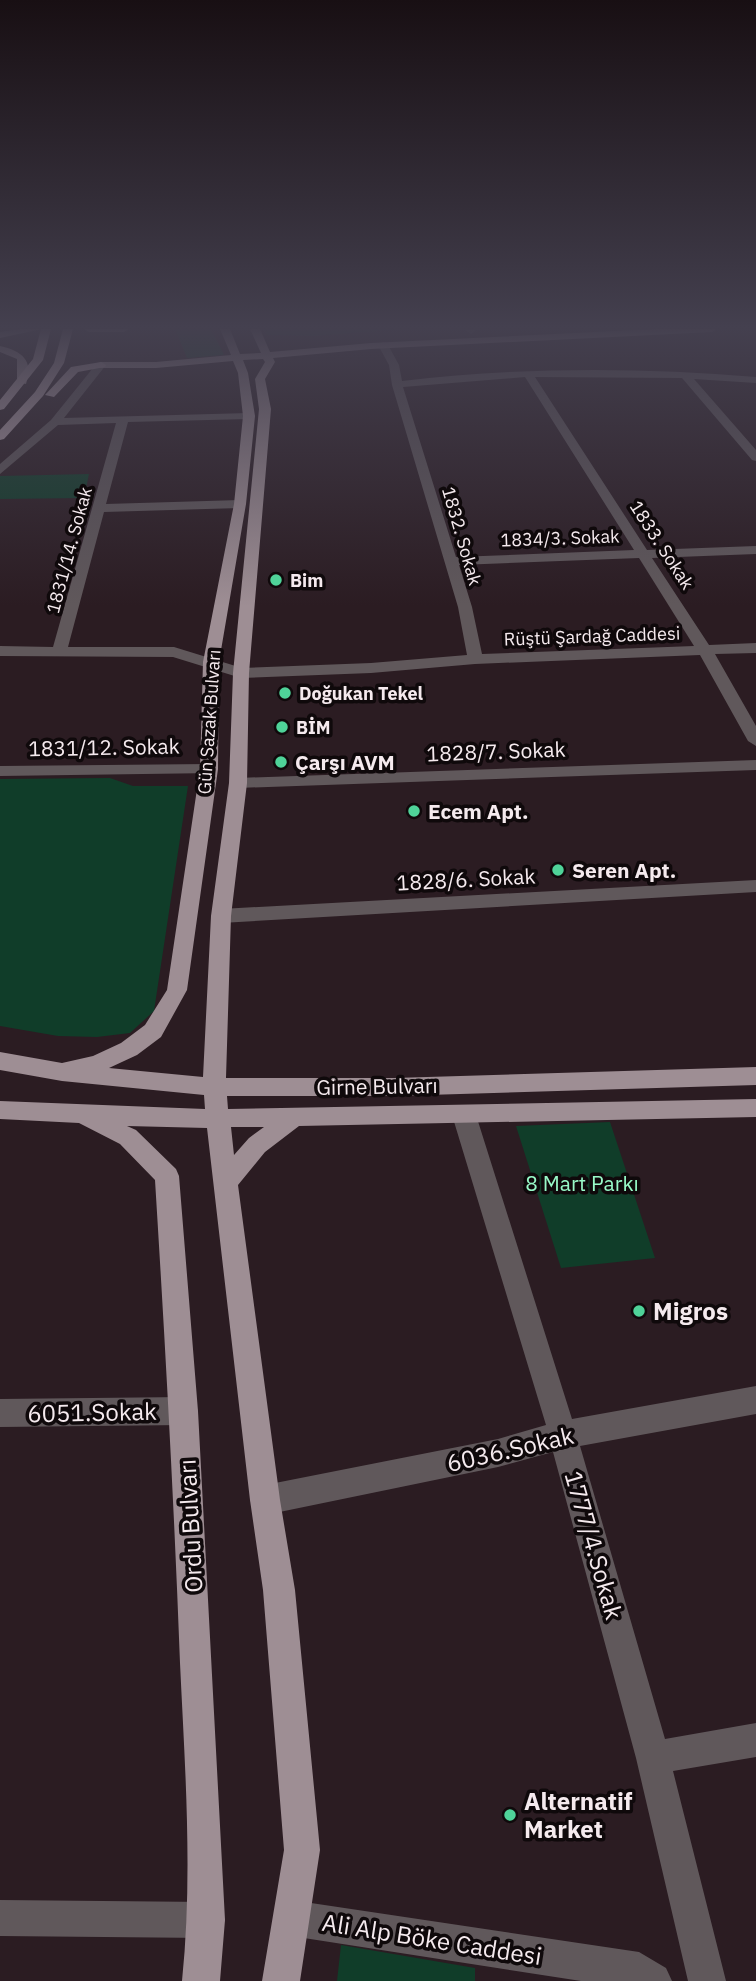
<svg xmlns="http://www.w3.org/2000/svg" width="756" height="1981" viewBox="0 0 756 1981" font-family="'IBM Plex Sans',sans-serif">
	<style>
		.green { fill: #103d29 }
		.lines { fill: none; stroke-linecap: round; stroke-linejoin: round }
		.minor { fill: #60585b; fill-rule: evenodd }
		.major { fill: #9e8e94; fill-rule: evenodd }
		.highway { fill: #b7a3ab; fill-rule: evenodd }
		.poi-dot { fill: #4fd399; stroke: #0f090b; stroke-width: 2.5 }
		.labels { text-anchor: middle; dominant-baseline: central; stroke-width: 7; stroke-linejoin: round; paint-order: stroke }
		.far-street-label { font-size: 18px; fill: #f5eaee; stroke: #0f090b }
		.far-poi-label { font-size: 18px; font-weight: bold; fill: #f5eaee; stroke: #0f090b; text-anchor: start }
		.street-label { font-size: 21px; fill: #f5eaee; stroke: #0f090b }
		.poi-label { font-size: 21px; font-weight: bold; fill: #f5eaee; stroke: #0f090b; text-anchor: start }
		.park-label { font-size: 21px; fill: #98f9c8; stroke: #0f090b }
		.near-poi-label { font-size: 24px; font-weight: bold; fill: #f5eaee; stroke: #0f090b; text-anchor: start }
		.near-street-label { font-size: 24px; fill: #f5eaee; stroke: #0f090b }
	</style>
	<rect width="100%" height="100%" fill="#2b1c22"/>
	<g class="green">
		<path d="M 175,329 L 211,329 L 224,355 L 187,358 Z"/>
		<path d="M 263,329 L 403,329 L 313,336 L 268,335 Z"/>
		<path d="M 89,474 L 84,498 L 0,499 L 0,476 Z"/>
		<path d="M 110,778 L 133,786 L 188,786 L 154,1011 L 130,1033 L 97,1037 L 58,1036 L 0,1026 L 0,779 Z"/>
		<path d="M 610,1122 L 655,1258 L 561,1268 L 516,1126 Z"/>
		<path d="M 341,1945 L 475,1968 L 475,1981 L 337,1981 Z"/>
	</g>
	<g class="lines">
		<g class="minor">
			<path d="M 464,329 L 474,329 L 476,331 L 471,334 Z"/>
			<path d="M 383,342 L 387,343 L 399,365 L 402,381 C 521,367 638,367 756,377 L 756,383 L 694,379 L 756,450 L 756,461 L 752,460 L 682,378 L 535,377 L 647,550 L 756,546 L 756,554 L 652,558 L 709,645 L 756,643 L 756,653 L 715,654 L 756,726 L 756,746 L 748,741 L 700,655 L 475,664 L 371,673 L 241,678 L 173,657 L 0,656 L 0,646 L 53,647 L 116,423 L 58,425 L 0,474 L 0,464 L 51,420 L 97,363 L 101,362 L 106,365 L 64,418 L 249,413 L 255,416 L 249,419 L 128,422 L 106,504 L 240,500 L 246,504 L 240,508 L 104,512 L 68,647 L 174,647 L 242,668 L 371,663 L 467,655 L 458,607 L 392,385 L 389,365 L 378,345 ZM 525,377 L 634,550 L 456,557 L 403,387 ZM 639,558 L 694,646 L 482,654 L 472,607 L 459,565 Z"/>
			<path d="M 756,760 L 756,770 L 238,788 L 229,783 L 238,778 Z"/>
			<path d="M 209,764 L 215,765 L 218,769 L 215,773 L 0,776 L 0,766 Z"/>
			<path d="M 756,880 L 756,892 L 221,923 L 214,921 L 211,916 L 214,911 L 221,909 Z"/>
			<path d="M 464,1106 L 472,1108 L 476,1115 L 572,1419 L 756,1386 L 756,1414 L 580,1446 L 665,1739 L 756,1723 L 756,1757 L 673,1771 L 726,1981 L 688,1981 L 636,1758 L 553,1452 L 498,1467 L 265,1515 L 255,1510 L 250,1500 L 255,1490 L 265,1485 L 498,1439 L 546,1425 L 452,1115 L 456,1108 Z"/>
			<path d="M 184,1397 L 194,1401 L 198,1411 L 194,1421 L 184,1425 L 0,1427 L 0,1399 Z"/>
			<path d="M 0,1900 L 207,1902 L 220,1907 L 225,1920 L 220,1933 L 207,1938 L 0,1936 Z"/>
			<path d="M 291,1900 L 639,1952 L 666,1968 L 672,1981 L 581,1981 L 291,1936 L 278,1931 L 273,1918 L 278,1905 Z"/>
		</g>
		<g class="major">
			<path d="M 20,329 L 42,329 L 0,338 L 0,332 Z"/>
			<path d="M 220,329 L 230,329 L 240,354 L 261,353 L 250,329 L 260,329 L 270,352 L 371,343 L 656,329 L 717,329 L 712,332 L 371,349 L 273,358 L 275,362 L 265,379 L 271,409 L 249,673 L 247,783 L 231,916 L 226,1078 L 394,1078 L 756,1067 L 756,1085 L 394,1096 L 227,1096 L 228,1109 L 756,1099 L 756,1117 L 299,1126 L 265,1152 L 238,1185 L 280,1500 L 295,1590 L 320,1850 L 300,1981 L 262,1981 L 284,1850 L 263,1590 L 250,1500 L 207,1128 L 127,1126 L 136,1130 L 176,1169 L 179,1176 L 198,1411 L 225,1920 L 220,1981 L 182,1981 C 193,1875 185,1769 180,1663 C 174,1502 165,1341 155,1180 L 120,1144 L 79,1123 L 0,1119 L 0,1101 L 205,1109 L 204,1095 L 62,1081 L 0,1070 L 0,1052 L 62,1063 L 93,1056 L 121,1043 L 145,1025 L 167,990 L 200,769 L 203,662 L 234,504 L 243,416 L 238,373 L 233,361 L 156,368 L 101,368 L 96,365 L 101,362 L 156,362 L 231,355 ZM 263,359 L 265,362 L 255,379 L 259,409 L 233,673 L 229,783 L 211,916 L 203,1077 L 109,1068 L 137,1055 L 161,1037 L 187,990 L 218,769 L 219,662 L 246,504 L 255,416 L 248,373 L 243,360 ZM 231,1127 L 264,1127 L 249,1138 L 234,1155 Z"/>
			<path d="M 0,346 C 22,351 34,360 26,384 L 17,382 L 17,359 L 0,352 Z"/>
		</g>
		<g class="highway">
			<path d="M 41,329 L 51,329 L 43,360 L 4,409 L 0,410 L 0,400 L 33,359 Z"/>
			<path d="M 63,329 L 73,329 L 64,363 L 43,396 L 4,439 L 0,440 L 0,430 L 35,392 L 54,363 Z"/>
			<path d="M 84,329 L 129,329 L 124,332 L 89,332 Z"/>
			<path d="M 101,362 L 106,365 L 105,367 L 78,372 L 54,397 L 45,395 L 71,367 Z"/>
		</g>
	</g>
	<linearGradient id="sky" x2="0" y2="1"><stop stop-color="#180f13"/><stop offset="0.54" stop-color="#44404f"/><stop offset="1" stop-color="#44404f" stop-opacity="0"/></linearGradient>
	<rect width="756" height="606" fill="url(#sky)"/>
	<g class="poi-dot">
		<circle cx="276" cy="580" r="7"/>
		<circle cx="285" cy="693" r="7"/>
		<circle cx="282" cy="727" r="7"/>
		<circle cx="281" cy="762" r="7"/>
		<circle cx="414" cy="811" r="7"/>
		<circle cx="558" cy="870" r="7"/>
		<circle cx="639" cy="1311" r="7"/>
		<circle cx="510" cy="1815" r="7"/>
	</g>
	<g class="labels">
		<g class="far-street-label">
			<text transform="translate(462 536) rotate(74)">1832. Sokak</text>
			<text transform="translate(560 538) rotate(-2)">1834/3. Sokak</text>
			<text transform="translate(662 545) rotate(57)">1833. Sokak</text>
			<text transform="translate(69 550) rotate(-75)">1831/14. Sokak</text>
			<text transform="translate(592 636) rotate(-2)">Rüştü Şardağ Caddesi</text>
			<text transform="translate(209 722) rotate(-86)">Gün Sazak Bulvarı</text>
		</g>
		<g class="far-poi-label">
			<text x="290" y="580">Bim</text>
			<text x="299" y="693">Doğukan Tekel</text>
			<text x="296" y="727">BİM</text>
		</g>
		<g class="street-label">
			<text transform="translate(104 747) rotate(-1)">1831/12. Sokak</text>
			<text transform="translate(496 751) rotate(-2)">1828/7. Sokak</text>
			<text transform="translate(466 879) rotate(-3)">1828/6. Sokak</text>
			<text transform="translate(377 1086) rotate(-1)">Girne Bulvarı</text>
		</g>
		<g class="poi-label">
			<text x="295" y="762">Çarşı AVM</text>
			<text x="428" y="811">Ecem Apt.</text>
			<text x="572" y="870">Seren Apt.</text>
		</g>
		<g class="park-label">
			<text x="582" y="1183">8 Mart Parkı</text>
		</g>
		<g class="near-poi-label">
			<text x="653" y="1311">Migros</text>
			<text x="524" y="1801">Alternatif<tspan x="524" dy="28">Market</tspan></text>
		</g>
		<g class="near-street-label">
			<text transform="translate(92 1412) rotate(-1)">6051.Sokak</text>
			<text transform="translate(510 1449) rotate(-13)">6036.Sokak</text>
			<text transform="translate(190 1526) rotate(-93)">Ordu Bulvarı</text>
			<text transform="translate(594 1545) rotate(74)">1777/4.Sokak</text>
			<text transform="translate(432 1939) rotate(9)">Ali Alp Böke Caddesi</text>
		</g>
	</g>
</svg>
